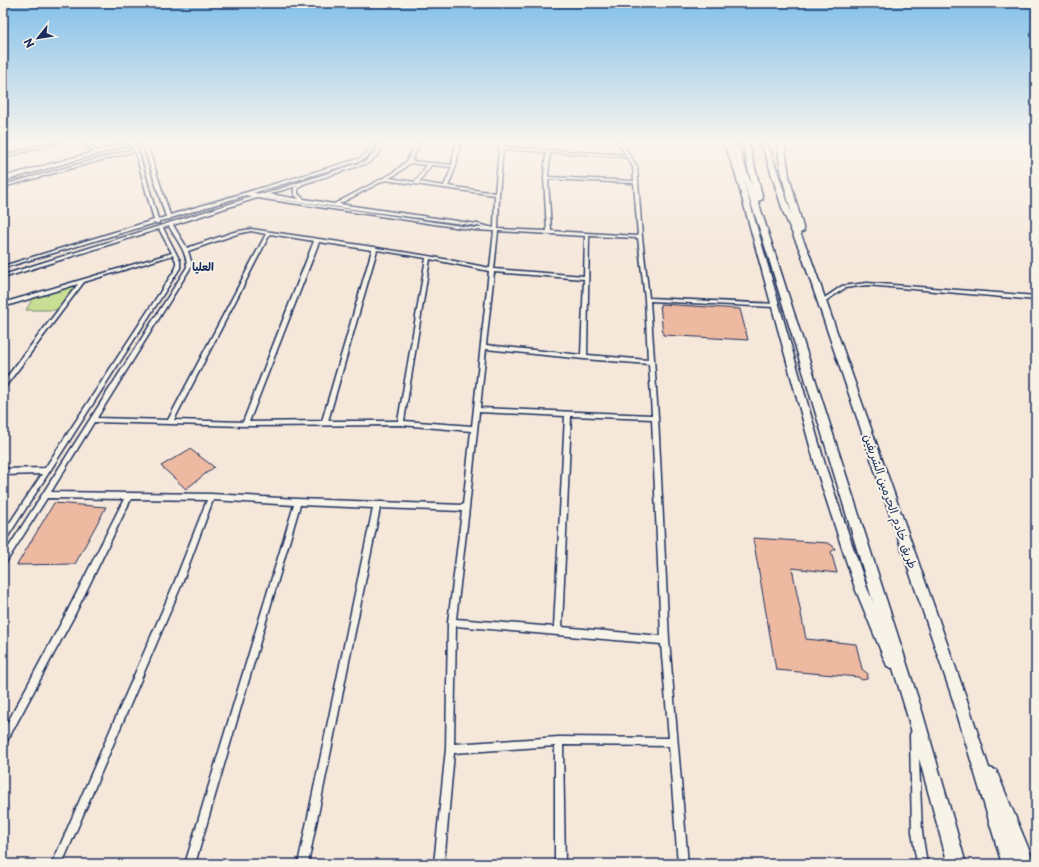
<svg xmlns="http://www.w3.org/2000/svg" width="1039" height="867" viewBox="0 0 1039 867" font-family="'Playpen Sans','Playpen Sans Arabic',sans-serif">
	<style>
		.green { fill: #c8de93; stroke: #728678 }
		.building { fill: #eeb9a1; stroke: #1b2f5e }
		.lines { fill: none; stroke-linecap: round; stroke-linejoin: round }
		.street-casing { stroke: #1b2f5e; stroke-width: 3 }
		.secondary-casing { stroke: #1b2f5e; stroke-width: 3 }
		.primary-casing { stroke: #1b2f5e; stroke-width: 3 }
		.highway-casing { stroke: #1b2f5e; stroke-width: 3 }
		.street { fill: #f7f3e8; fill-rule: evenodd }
		.secondary { fill: #f7f3e8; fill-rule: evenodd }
		.primary { fill: #f7f3e8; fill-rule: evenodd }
		.highway { fill: #f7f3e8; fill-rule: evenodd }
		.labels { text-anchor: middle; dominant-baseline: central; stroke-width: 4; stroke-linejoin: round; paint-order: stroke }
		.far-neighbourhood-label { font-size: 11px; font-weight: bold; fill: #1b2f5e; stroke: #f7f3e8 }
		.street-label { font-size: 12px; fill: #1b2f5e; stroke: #f7f3e8 }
	</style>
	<rect width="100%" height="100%" fill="#f5e7da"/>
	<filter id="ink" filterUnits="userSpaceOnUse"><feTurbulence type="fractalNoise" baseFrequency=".025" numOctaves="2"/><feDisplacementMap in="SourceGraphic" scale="8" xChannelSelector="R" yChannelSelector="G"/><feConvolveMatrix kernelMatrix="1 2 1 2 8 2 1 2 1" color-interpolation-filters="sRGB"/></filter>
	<g filter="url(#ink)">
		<path class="green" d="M 82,282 L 60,310 L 26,310 L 33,298 Z"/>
		<g class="building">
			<path d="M 660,304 L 740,309 L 748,340 L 663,335 Z"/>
			<path d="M 190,449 L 214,467 L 186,489 L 161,466 Z"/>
			<path d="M 54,503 L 106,507 L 75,564 L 17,565 Z"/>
			<path d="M 753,538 L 828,543 L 833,546 L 835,549 L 831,552 L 837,573 L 792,568 L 806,639 L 856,644 L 862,669 L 868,674 L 867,679 L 862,680 L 858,677 L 776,670 Z"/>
		</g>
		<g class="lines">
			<g class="street-casing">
				<g id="street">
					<path d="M 55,141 L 62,141 L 3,158 L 3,156 Z"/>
					<path d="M 78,141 L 83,141 L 98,151 L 95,152 Z"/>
					<path d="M 142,141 L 146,141 L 170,215 L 358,159 L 365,155 L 373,141 L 377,141 L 367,157 L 360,161 L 253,193 L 264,194 L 366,161 L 375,153 L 381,141 L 385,141 L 378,155 L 368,163 L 303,184 L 298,188 L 298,194 L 304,199 L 334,204 L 393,173 L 407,161 L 417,141 L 421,141 L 411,161 L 452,165 L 456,141 L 460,141 L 456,166 L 448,186 L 495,193 L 500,141 L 504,141 L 503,147 L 626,155 L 617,141 L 621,141 L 637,167 L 642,237 L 649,298 L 777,304 L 777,305 L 775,307 L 650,301 L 658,417 L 669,640 L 688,864 L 678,864 L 669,746 L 563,745 L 565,864 L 555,864 L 555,746 L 454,753 L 444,864 L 434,864 L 446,749 L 448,622 L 462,511 L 380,508 L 308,864 L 298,864 L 373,508 L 300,505 L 195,864 L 185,864 L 294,505 L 213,500 L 181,586 L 62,864 L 52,864 L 173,586 L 207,500 L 131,499 L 73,618 L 6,743 L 3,744 L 3,731 L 67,612 L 124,499 L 47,498 L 5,564 L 3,565 L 3,556 L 187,267 C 187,251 176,240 169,226 L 163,228 L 180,261 L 180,268 L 5,541 L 3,542 L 3,533 L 42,474 L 3,475 L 3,469 L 45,468 L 176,268 L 176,261 L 173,255 L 84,282 L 5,387 L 3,388 L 3,382 L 78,284 L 3,307 L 3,303 L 172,253 L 159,229 L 3,278 L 3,275 L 252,197 L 246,195 L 171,218 L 170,219 L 159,221 L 159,223 L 155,223 L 3,268 L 3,266 L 154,220 L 135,151 L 3,187 L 3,185 L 134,149 L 132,143 L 134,142 L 136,143 L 158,219 L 166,217 ZM 503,149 L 546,152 L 544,178 L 547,231 L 498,229 L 499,194 ZM 550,152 L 627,157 L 633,167 L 634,181 L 548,177 ZM 410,163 L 427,165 L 415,182 L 389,178 L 395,175 ZM 431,165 L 452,167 L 444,186 L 419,182 ZM 548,179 L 634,183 L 638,236 L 551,231 ZM 385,180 L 495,195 L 494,228 L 477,224 L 339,204 ZM 297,186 L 294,188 L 294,194 L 299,199 L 269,194 ZM 257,196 L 477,226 L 484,228 L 475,228 ZM 257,198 L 475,230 L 494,231 L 490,268 L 428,256 L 377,248 L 375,247 L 373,247 L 251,229 L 234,232 L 187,248 L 173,225 ZM 251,231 L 266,234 L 168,420 L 97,418 L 191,267 L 191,261 L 188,251 L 237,234 ZM 498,231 L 585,236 L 584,276 L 494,269 ZM 270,234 L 314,241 L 243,422 L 174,420 ZM 589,236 L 638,238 L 645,299 L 648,360 L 587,355 ZM 319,242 L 372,250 L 322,421 L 249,422 ZM 377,250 L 426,258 L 398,421 L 328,421 ZM 430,259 L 489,271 L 472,426 L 404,421 ZM 494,272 L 584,279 L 581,355 L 486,345 ZM 486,349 L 584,359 L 649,364 L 652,415 L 480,408 ZM 479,412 L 565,416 L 554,627 L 456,619 L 469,508 ZM 571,416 L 652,419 L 661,636 L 562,627 ZM 94,422 L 245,426 L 401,425 L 471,431 L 463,505 L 298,499 L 211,494 L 51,492 ZM 456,626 L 661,644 L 669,738 L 559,737 L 454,744 Z"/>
					<path d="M 1033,141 L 1036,141 L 1036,144 L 1035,144 Z"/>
					<path d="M 867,283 L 1036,296 L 1036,300 L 867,285 L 845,288 L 824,302 L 822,303 L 820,301 L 842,286 Z"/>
					<path d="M 914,731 L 917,732 L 918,735 L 922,832 L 927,864 L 917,864 L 912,832 L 910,735 L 911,732 Z"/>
				</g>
			</g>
			<g class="secondary-casing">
				<path id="secondary" d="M 134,141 L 143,141 L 3,181 L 3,177 Z"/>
			</g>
			<g class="primary-casing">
				<path id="primary" d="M 723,141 L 729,141 L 741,172 L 826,468 L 867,588 L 899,661 L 897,666 L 892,668 L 887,666 L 855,588 L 816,468 L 735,172 Z"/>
			</g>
			<g class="highway-casing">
				<g id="highway">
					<path d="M 730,141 L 736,141 L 752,186 L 742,141 L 748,141 L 763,199 L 758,201 L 922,711 L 966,864 L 948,864 L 906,711 L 762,236 Z"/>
					<path d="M 758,141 L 764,141 L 771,153 L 792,215 C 786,190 778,167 778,141 L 784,141 L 789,176 L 804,231 L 800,233 L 809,253 L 966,697 L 989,768 L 996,770 L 1035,864 L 1002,864 L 952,697 L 801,253 L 784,214 L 765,153 Z"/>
				</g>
			</g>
			<use href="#street" class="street"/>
			<use href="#secondary" class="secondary"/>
			<use href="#primary" class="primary"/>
			<use href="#highway" class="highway"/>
		</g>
	</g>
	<linearGradient id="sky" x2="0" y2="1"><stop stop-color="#83c1ea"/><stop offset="0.54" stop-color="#faf4ee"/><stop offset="1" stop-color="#faf4ee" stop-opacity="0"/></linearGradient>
	<rect width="1039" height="263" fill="url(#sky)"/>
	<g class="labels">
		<g class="far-neighbourhood-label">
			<text x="203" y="266">العليا</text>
		</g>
		<g class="street-label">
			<text transform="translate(891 501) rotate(71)">طريق خادم الحرمين الشريفين</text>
		</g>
	</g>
	<rect width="1039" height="867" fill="none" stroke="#f7f3e8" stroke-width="16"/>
	<rect x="8" y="8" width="1023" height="851" fill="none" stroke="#1b2f5e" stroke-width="1.5" filter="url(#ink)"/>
	<g transform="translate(38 38) rotate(240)" stroke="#f7f3e8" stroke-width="3" paint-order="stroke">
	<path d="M0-3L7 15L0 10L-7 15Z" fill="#1b2f5e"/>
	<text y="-6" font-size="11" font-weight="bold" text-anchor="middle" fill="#1b2f5e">N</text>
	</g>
</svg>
